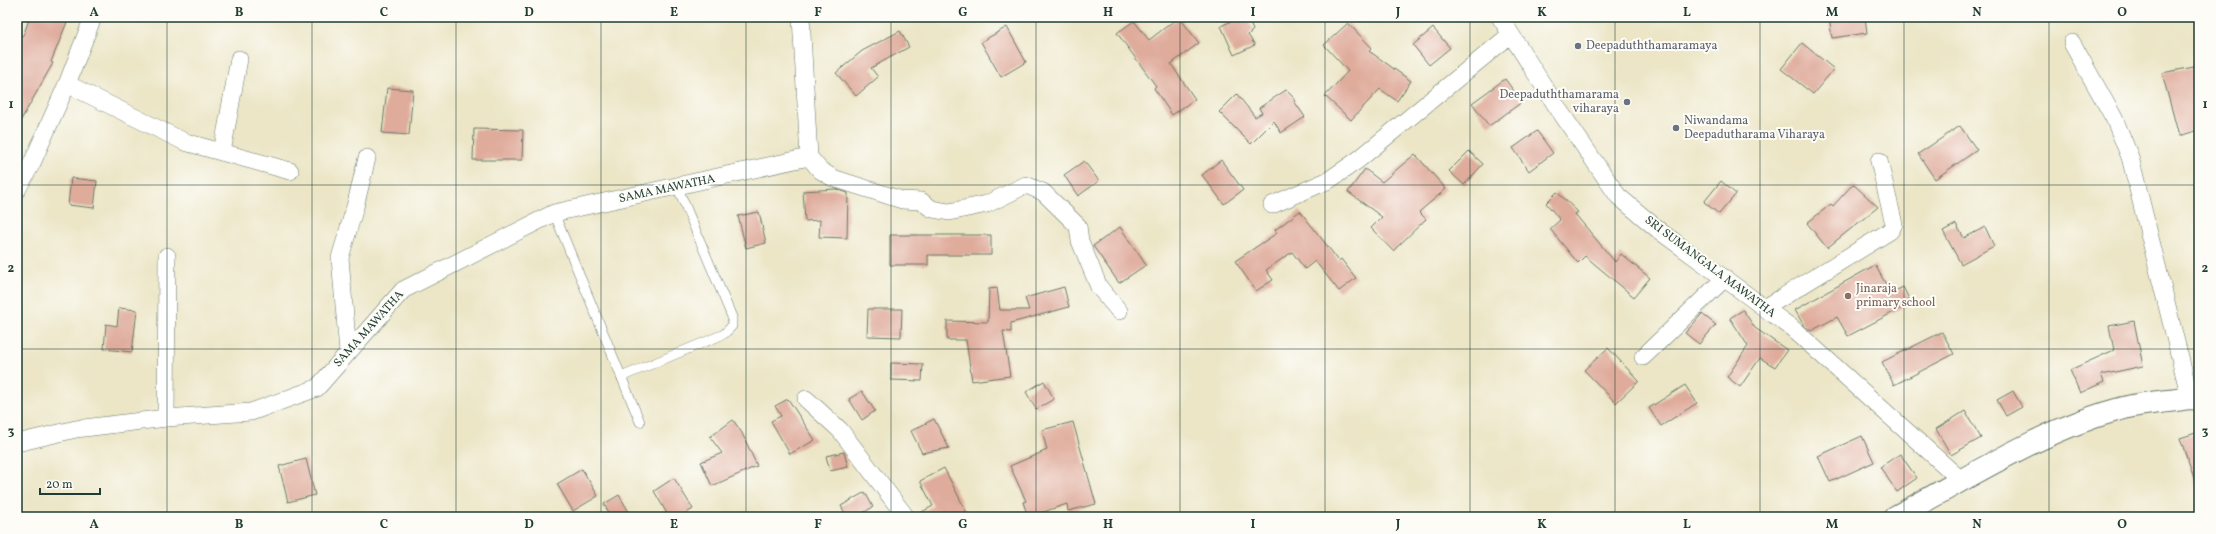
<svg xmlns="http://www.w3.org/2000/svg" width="2216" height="534" viewBox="0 0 2216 534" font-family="Vollkorn,serif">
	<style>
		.building { fill: #dfab9b }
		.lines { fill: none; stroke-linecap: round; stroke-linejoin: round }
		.service-casing { stroke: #677867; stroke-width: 10 }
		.minor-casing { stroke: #677867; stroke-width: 18 }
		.tertiary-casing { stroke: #677867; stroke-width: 24 }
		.service { stroke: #fff; stroke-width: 9 }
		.minor { stroke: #fff; stroke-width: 17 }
		.tertiary { stroke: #fff; stroke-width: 22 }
		.grid { fill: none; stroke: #1f3d34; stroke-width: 1; stroke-opacity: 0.55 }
		.worship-dot { fill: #6b7280; stroke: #fdfcf7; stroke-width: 1.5 }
		.education-dot { fill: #8d6e63; stroke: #fdfcf7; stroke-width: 1.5 }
		.labels { text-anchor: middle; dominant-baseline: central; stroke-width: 4; stroke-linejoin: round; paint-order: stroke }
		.worship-label { font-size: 12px; fill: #5b616d; stroke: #fdfcf7; text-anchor: start }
		.street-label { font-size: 12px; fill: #1f3d34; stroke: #fdfcf7 }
		.education-label { font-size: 12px; fill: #785e54; stroke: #fdfcf7; text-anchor: start }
		.neatline { fill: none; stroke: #1f3d34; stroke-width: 1.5 }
		.grid-label { font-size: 13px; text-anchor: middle; font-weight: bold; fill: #1f3d34 }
	</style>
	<rect width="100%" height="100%" fill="#fdfcf7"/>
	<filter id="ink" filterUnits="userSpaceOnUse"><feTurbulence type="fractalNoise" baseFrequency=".025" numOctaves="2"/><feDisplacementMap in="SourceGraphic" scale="8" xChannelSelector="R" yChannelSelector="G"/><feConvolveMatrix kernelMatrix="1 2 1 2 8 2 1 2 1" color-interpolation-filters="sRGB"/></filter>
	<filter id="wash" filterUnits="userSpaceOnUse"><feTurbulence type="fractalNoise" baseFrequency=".012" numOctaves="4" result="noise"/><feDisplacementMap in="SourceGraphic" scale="16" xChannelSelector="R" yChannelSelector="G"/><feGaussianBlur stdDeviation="0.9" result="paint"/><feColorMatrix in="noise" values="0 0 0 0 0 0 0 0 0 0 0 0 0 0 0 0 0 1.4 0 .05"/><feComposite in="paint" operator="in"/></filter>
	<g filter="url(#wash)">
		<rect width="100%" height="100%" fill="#ece6c7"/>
		<g id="blocks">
			<g class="building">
				<path d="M 30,17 L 69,17 L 51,62 L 53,63 L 17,127 L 17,33 L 23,36 Z"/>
				<path d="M 1179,17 L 1199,43 L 1171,64 L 1195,99 L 1172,115 L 1154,88 L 1156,86 L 1117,33 L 1134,21 L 1149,40 Z"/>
				<path d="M 1240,17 L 1247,17 L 1253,30 L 1248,35 L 1255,45 L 1234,55 L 1221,26 Z"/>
				<path d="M 1829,17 L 1865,17 L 1867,33 L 1832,38 Z"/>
				<path d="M 1348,23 L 1372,48 L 1369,51 L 1411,81 L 1397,101 L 1380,89 L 1351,120 L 1325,96 L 1348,71 L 1324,45 Z"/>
				<path d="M 1007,27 L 1026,62 L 1001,77 L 981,42 Z"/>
				<path d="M 1433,28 L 1450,48 L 1429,65 L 1413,45 Z"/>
				<path d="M 900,31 L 909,47 L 871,68 L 878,77 L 856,96 L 836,73 L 862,51 Z"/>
				<path d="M 1802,43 L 1834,69 L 1813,94 L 1781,69 Z"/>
				<path d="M 2199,66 L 2199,130 L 2179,136 L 2162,73 Z"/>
				<path d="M 1505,79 L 1522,102 L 1489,126 L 1472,103 Z"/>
				<path d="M 387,88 L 413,90 L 409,135 L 382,133 Z"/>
				<path d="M 1286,90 L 1295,99 L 1294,101 L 1305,117 L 1281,133 L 1274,121 L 1251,144 L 1219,112 L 1237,94 L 1255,117 L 1262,113 L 1259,108 Z"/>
				<path d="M 1960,126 L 1977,150 L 1935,179 L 1918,154 Z"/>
				<path d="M 474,129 L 523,130 L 522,160 L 473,160 Z"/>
				<path d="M 1537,131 L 1553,153 L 1529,171 L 1513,148 Z"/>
				<path d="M 1469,151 L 1483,164 L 1464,185 L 1449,171 Z"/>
				<path d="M 1415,154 L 1446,189 L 1419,212 L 1426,219 L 1393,251 L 1371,228 L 1382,217 L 1348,192 L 1365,169 L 1382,182 Z"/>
				<path d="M 1221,160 L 1243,190 L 1224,204 L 1202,175 Z"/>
				<path d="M 1084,161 L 1099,181 L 1078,196 L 1064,175 Z"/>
				<path d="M 71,178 L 97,181 L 94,208 L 68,205 Z"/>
				<path d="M 1721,181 L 1736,194 L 1719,214 L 1704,202 Z"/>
				<path d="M 1853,184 L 1878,207 L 1827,248 L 1807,223 L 1831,204 L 1833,206 Z"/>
				<path d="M 836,189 L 848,193 L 847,238 L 819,237 L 820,220 L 805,221 L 803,191 Z"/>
				<path d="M 1557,192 L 1578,212 L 1575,214 L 1615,262 L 1621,254 L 1650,278 L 1634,297 L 1585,256 L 1578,263 L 1550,229 L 1560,220 L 1546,203 Z"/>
				<path d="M 1300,211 L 1339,261 L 1341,259 L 1356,278 L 1339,291 L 1315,261 L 1305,269 L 1292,252 L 1266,270 L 1273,280 L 1256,291 L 1235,261 L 1277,233 L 1275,230 Z"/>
				<path d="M 759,212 L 766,243 L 746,248 L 738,216 Z"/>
				<path d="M 1956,224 L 1964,238 L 1985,227 L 1994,246 L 1961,264 L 1943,231 Z"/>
				<path d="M 1120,227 L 1146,265 L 1119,283 L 1093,246 Z"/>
				<path d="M 890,235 L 991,235 L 991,255 L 928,255 L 928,265 L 890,265 Z"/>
				<path d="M 1875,265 L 1891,293 L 1903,287 L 1911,303 L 1848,336 L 1837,317 L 1811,331 L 1804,326 L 1795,310 Z"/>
				<path d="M 1064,287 L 1069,307 L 1011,323 L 1011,332 L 1003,331 L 1010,376 L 972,381 L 966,340 L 947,340 L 947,321 L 988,322 L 989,289 L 997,288 L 1000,310 L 1029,310 L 1025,298 Z"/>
				<path d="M 119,308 L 137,310 L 132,352 L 104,349 L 106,324 L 117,326 Z"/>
				<path d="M 868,309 L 902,309 L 901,337 L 867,336 Z"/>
				<path d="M 1743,310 L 1755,328 L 1787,350 L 1775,367 L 1760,358 L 1740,387 L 1727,377 L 1748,346 L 1730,318 Z"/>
				<path d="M 1702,314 L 1716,325 L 1699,344 L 1685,333 Z"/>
				<path d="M 2134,321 L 2143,366 L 2101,375 L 2104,382 L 2080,393 L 2070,370 L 2114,350 L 2109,326 Z"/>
				<path d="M 1942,332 L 1954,354 L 1894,385 L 1882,362 Z"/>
				<path d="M 1608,348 L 1639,381 L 1616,403 L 1584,370 Z"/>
				<path d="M 891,363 L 923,364 L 922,381 L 891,380 Z"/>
				<path d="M 1044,381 L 1054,399 L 1036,409 L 1026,392 Z"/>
				<path d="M 1685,385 L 1697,403 L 1661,426 L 1649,408 Z"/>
				<path d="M 862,391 L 875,411 L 862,420 L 849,399 Z"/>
				<path d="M 2013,391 L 2022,407 L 2006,416 L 1997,400 Z"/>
				<path d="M 788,399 L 815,440 L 790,454 L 771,421 L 781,416 L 775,406 Z"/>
				<path d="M 1965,411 L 1981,438 L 1951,455 L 1936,429 Z"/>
				<path d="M 934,419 L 949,448 L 922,453 L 911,431 Z"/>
				<path d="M 733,420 L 742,433 L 757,466 L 712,486 L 701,462 L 722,453 L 710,437 Z"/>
				<path d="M 1073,422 L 1096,504 L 1068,511 L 1067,504 L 1028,517 L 1023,502 L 1026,501 L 1010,466 L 1047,450 L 1042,430 Z"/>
				<path d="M 2199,432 L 2199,486 L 2197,487 L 2180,438 Z"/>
				<path d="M 1862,436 L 1874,462 L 1830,482 L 1818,456 Z"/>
				<path d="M 844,452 L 848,467 L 830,471 L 826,456 Z"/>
				<path d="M 1900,454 L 1917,478 L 1897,492 L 1880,467 Z"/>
				<path d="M 306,459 L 315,495 L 288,502 L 279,466 Z"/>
				<path d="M 944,468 L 969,517 L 916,517 L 916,515 L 933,506 L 920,481 Z"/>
				<path d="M 582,469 L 598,496 L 573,511 L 557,484 Z"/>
				<path d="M 674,478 L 693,509 L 680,517 L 669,517 L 654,491 Z"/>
				<path d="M 865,492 L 873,507 L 856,517 L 847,517 L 841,506 Z"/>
				<path d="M 619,495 L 632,517 L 611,517 L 604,504 Z"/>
			</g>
		</g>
	</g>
	<g filter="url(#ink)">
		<use href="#blocks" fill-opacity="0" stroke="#677867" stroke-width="1"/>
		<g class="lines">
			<g class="service-casing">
				<g id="service">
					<path d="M 554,213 L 640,422"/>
					<path d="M 621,377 L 724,334 L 732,326 L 732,317 L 677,186"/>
				</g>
			</g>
			<g class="minor-casing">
				<g id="minor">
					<path d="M 801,17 L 809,157 L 820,170 L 833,178 L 902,200 L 921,201 L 932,209 L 949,212 L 987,204 L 1026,185 L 1043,192 L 1078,226 L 1080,241 L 1099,287 L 1119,311"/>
					<path d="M 1500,17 L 1557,107 L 1618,196 L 1661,232 L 1792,328 L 1962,481"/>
					<path d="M 2072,43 L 2114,118 L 2130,157 L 2190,398"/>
					<path d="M 67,84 L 185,142 L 290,171"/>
					<path d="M 222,152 L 239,59"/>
					<path d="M 17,190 L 32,163 L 67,84 L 93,17"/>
					<path d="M 1272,205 L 1329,180 L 1358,160 L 1510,35"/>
					<path d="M 1765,308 L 1890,231 L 1894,224 L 1879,161"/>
					<path d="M 348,352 L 340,258 L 355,207 L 367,158"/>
					<path d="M 1643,357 L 1725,278"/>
					<path d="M 806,399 L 840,430 L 906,517"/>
					<path d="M 166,418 L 167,256"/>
					<path d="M 17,443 L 76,429 L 166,418 L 251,412 L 317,388 L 403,290 L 554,213 L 809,157"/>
				</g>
			</g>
			<g class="tertiary-casing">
				<path id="tertiary" d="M 1895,517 C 1967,479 2044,428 2124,408 C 2145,402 2168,402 2190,398 L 2199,399"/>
			</g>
			<use href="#service" class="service"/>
			<use href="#minor" class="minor"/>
			<use href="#tertiary" class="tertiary"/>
		</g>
	</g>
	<path class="grid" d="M 167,17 L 167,517M 312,17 L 312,517M 456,17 L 456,517M 601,17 L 601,517M 746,17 L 746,517M 891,17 L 891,517M 1036,17 L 1036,517M 1180,17 L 1180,517M 1325,17 L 1325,517M 1470,17 L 1470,517M 1615,17 L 1615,517M 1760,17 L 1760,517M 1904,17 L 1904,517M 2049,17 L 2049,517M 17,185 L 2199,185M 17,349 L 2199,349"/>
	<g class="worship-dot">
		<circle cx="1578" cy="46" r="4"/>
		<circle cx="1627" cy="102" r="4"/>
		<circle cx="1676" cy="128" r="4"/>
	</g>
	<circle class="education-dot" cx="1848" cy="296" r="4"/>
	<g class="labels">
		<g class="worship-label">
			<text x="1586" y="46">Deepaduththamaramaya</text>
			<text x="1619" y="95" text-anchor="end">Deepaduththamarama<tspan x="1619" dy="14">viharaya</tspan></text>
			<text x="1684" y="121">Niwandama<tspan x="1684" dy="14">Deepadutharama Viharaya</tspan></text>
		</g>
		<g class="street-label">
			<text transform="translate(667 189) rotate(-12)">SAMA MAWATHA</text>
			<text transform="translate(1710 267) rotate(37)">SRI SUMANGALA MAWATHA</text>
			<text transform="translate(369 329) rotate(-48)">SAMA MAWATHA</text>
		</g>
		<g class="education-label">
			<text x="1856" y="289">Jinaraja<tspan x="1856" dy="14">primary school</tspan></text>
		</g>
	</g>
	<rect width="2216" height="534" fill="none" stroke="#fdfcf7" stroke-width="44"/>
	<path d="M40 488v6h60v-6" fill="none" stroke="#1f3d34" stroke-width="2"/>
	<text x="46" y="488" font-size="12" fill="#1f3d34" stroke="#fdfcf7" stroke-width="3" paint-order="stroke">20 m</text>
	<rect x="22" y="22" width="2172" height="490" class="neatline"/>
	<g class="grid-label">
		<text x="94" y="16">A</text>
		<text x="239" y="16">B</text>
		<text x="384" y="16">C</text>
		<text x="529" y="16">D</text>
		<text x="674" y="16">E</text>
		<text x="818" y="16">F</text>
		<text x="963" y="16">G</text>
		<text x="1108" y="16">H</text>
		<text x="1253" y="16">I</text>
		<text x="1398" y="16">J</text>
		<text x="1542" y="16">K</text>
		<text x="1687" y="16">L</text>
		<text x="1832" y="16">M</text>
		<text x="1977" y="16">N</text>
		<text x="2122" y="16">O</text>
		<text x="11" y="108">1</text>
		<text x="2205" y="108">1</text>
		<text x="11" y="272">2</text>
		<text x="2205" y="272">2</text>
		<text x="11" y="435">3</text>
		<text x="2205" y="435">3</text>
		<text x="94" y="528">A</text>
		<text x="239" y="528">B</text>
		<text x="384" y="528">C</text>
		<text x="529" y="528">D</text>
		<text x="674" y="528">E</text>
		<text x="818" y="528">F</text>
		<text x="963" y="528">G</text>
		<text x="1108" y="528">H</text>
		<text x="1253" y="528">I</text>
		<text x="1398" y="528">J</text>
		<text x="1542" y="528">K</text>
		<text x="1687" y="528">L</text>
		<text x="1832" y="528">M</text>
		<text x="1977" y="528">N</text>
		<text x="2122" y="528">O</text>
	</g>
</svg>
